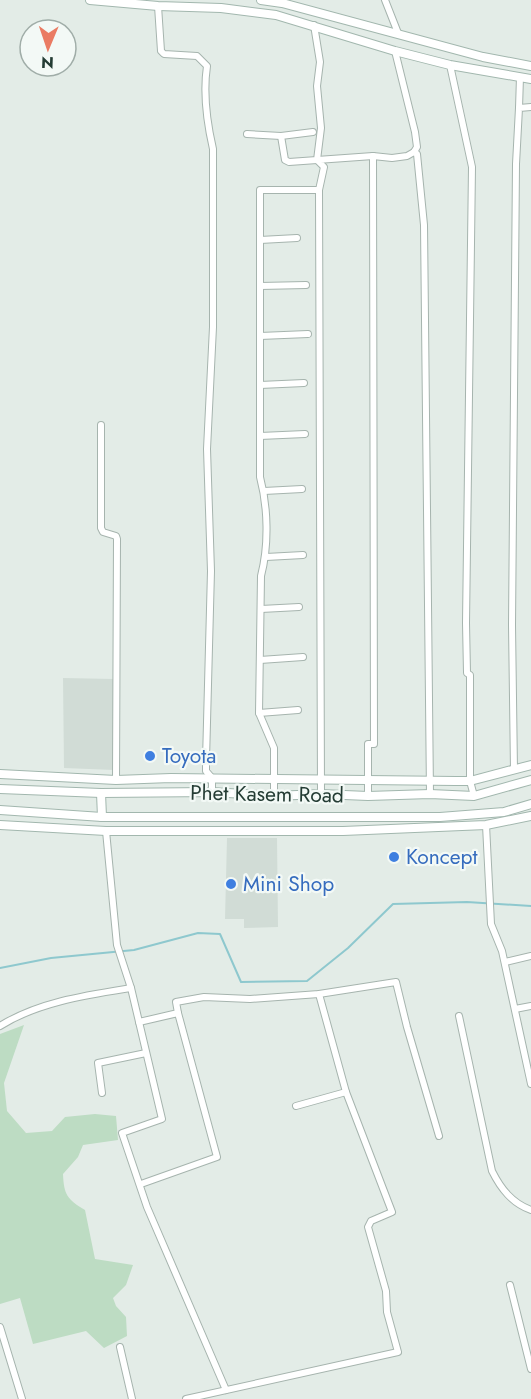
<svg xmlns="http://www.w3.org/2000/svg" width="531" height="1399" viewBox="0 0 531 1399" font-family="Jost,sans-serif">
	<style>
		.built { fill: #d1dcd6 }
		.green { fill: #bddcc3 }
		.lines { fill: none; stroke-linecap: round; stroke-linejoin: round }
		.stream { stroke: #8ec8ce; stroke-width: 2 }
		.street-casing { stroke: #a6b4ae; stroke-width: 8 }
		.secondary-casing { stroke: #a2b7ae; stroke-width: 10 }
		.street { stroke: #fff; stroke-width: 6 }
		.secondary { stroke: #fff; stroke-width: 8 }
		.shop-dot { fill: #3f7fe0; stroke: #f3f9f6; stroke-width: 2 }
		.labels { text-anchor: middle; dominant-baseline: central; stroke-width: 4.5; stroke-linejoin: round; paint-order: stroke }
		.shop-label { font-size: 21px; fill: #366cbe; stroke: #f3f9f6; text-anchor: start }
		.street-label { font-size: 21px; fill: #243c34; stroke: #f3f9f6 }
	</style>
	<rect width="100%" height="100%" fill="#e3ece7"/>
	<g class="built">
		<path d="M 63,678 L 114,679 L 114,770 L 64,768 Z"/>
		<path d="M 227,838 L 277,838 L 278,927 L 244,928 L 244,919 L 225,919 Z"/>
	</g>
	<path class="green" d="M 24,1025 L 4,1083 L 7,1111 L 26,1133 L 52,1131 L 65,1117 L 95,1114 L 116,1116 L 118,1140 L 83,1145 L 78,1157 L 63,1174 C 64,1195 67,1199 85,1210 L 95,1259 L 133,1265 L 126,1285 L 113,1298 L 116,1306 L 126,1317 L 127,1336 L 104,1348 L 86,1331 L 33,1344 L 20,1298 L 0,1304 L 0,1034 Z"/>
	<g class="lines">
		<path class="stream" d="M 0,968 L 51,958 L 134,950 L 198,933 L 220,934 L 241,982 L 307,981 L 348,948 L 393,904 L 467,902 L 531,906"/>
		<g class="street-casing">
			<g id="street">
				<path d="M 385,0 L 398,33"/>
				<path d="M 158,6 L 161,51 L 164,54 L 197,56 L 207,66 C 203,93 207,123 213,149 L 213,327 L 207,449 L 211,571 L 206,760 L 206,771 L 212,778 L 212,792"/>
				<path d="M 450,65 L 472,167 L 466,623 L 467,673 L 470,675 L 470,781 L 474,796"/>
				<path d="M 519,108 L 520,77"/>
				<path d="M 247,134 L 281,136 L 313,132"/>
				<path d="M 281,136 L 285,160 L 289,162 L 317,160 L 321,128 L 317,86 L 320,62 L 314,25"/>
				<path d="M 414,152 L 417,154 L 424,225 L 430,794"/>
				<path d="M 260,240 L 297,238"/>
				<path d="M 260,286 L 306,285"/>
				<path d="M 260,336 L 308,334"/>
				<path d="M 260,385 L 304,383"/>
				<path d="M 101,425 L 101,528 L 103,532 L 116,536 L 117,539 L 116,780"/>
				<path d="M 260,436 L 305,434"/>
				<path d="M 264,491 L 302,489"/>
				<path d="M 266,557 L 303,555"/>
				<path d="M 261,609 L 299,607"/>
				<path d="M 260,660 L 303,657"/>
				<path d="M 259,713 L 298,710"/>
				<path d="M 514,770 L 512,625 L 516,164 L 519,108 L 531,107"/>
				<path d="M 321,794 L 319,190 L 324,167 L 317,160 L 373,156 L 392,158 L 407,156 L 414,152 L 417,147 L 415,132 L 395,51"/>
				<path d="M 274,796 L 274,748 L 259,713 L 261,576 C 269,545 268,507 260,477 L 260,190 L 319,190"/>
				<path d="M 368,796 L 368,744 L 374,744 L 373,156"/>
				<path d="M 486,825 L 491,924 L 502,951 L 531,1084"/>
				<path d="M 106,831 L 117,945 L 131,988 L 162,1119 L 122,1133 L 147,1207 L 226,1390"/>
				<path d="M 505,962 L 531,956"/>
				<path d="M 515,1009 L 531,1006"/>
				<path d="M 459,1016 L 492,1171 C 501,1189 512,1203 531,1210"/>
				<path d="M 139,1022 L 178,1013 L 176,1002 L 204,997 L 250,999 L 319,994 L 396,982 L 407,1027 L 439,1136"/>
				<path d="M 0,1026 C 38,1002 87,995 131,988"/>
				<path d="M 102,1093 L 98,1063 L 146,1053"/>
				<path d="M 296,1106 L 346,1092"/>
				<path d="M 141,1184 L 217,1157 L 178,1013"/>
				<path d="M 510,1285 L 531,1369"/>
				<path d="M 0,1327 L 22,1399"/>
				<path d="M 120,1347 L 132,1399"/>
				<path d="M 186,1399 L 398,1352 L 387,1312 L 386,1291 L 368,1227 L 371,1221 L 392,1212 L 346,1092 L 319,994"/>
			</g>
		</g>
		<g class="secondary-casing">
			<g id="secondary">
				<path d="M 90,0 L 158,6 L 221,8 L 276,15 L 395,51 L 450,65 L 531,79"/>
				<path d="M 261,0 L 282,3 L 483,57 L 531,66"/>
				<path d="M 0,774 L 116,780 L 171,778 L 456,781 L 470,781 L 531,765"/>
				<path d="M 0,789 L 101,793 L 212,792 L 274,796 L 321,794 L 368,796 L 430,794 L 474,796 L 531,780"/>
				<path d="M 101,793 L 102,817"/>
				<path d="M 0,810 L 102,817 L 440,817 L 504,812 L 531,804"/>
				<path d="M 0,825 L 106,831 L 343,831 L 486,825 L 531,816"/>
			</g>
		</g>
		<use href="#street" class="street"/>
		<use href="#secondary" class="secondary"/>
	</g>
	<g class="shop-dot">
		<circle cx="150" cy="756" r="6"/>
		<circle cx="394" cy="857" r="6"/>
		<circle cx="231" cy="884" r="6"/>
	</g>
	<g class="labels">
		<g class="shop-label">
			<text x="162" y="756">Toyota</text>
			<text x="406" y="857">Koncept</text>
			<text x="243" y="884">Mini Shop</text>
		</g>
		<g class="street-label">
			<text transform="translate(267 794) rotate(1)">Phet Kasem Road</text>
		</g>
	</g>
	<g transform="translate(48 48) rotate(182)"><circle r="28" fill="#f3f9f6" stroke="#a0ada8" stroke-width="1.5"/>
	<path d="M0-4.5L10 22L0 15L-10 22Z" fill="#ea7b63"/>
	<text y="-9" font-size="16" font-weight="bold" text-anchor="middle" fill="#243c34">N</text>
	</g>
</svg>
